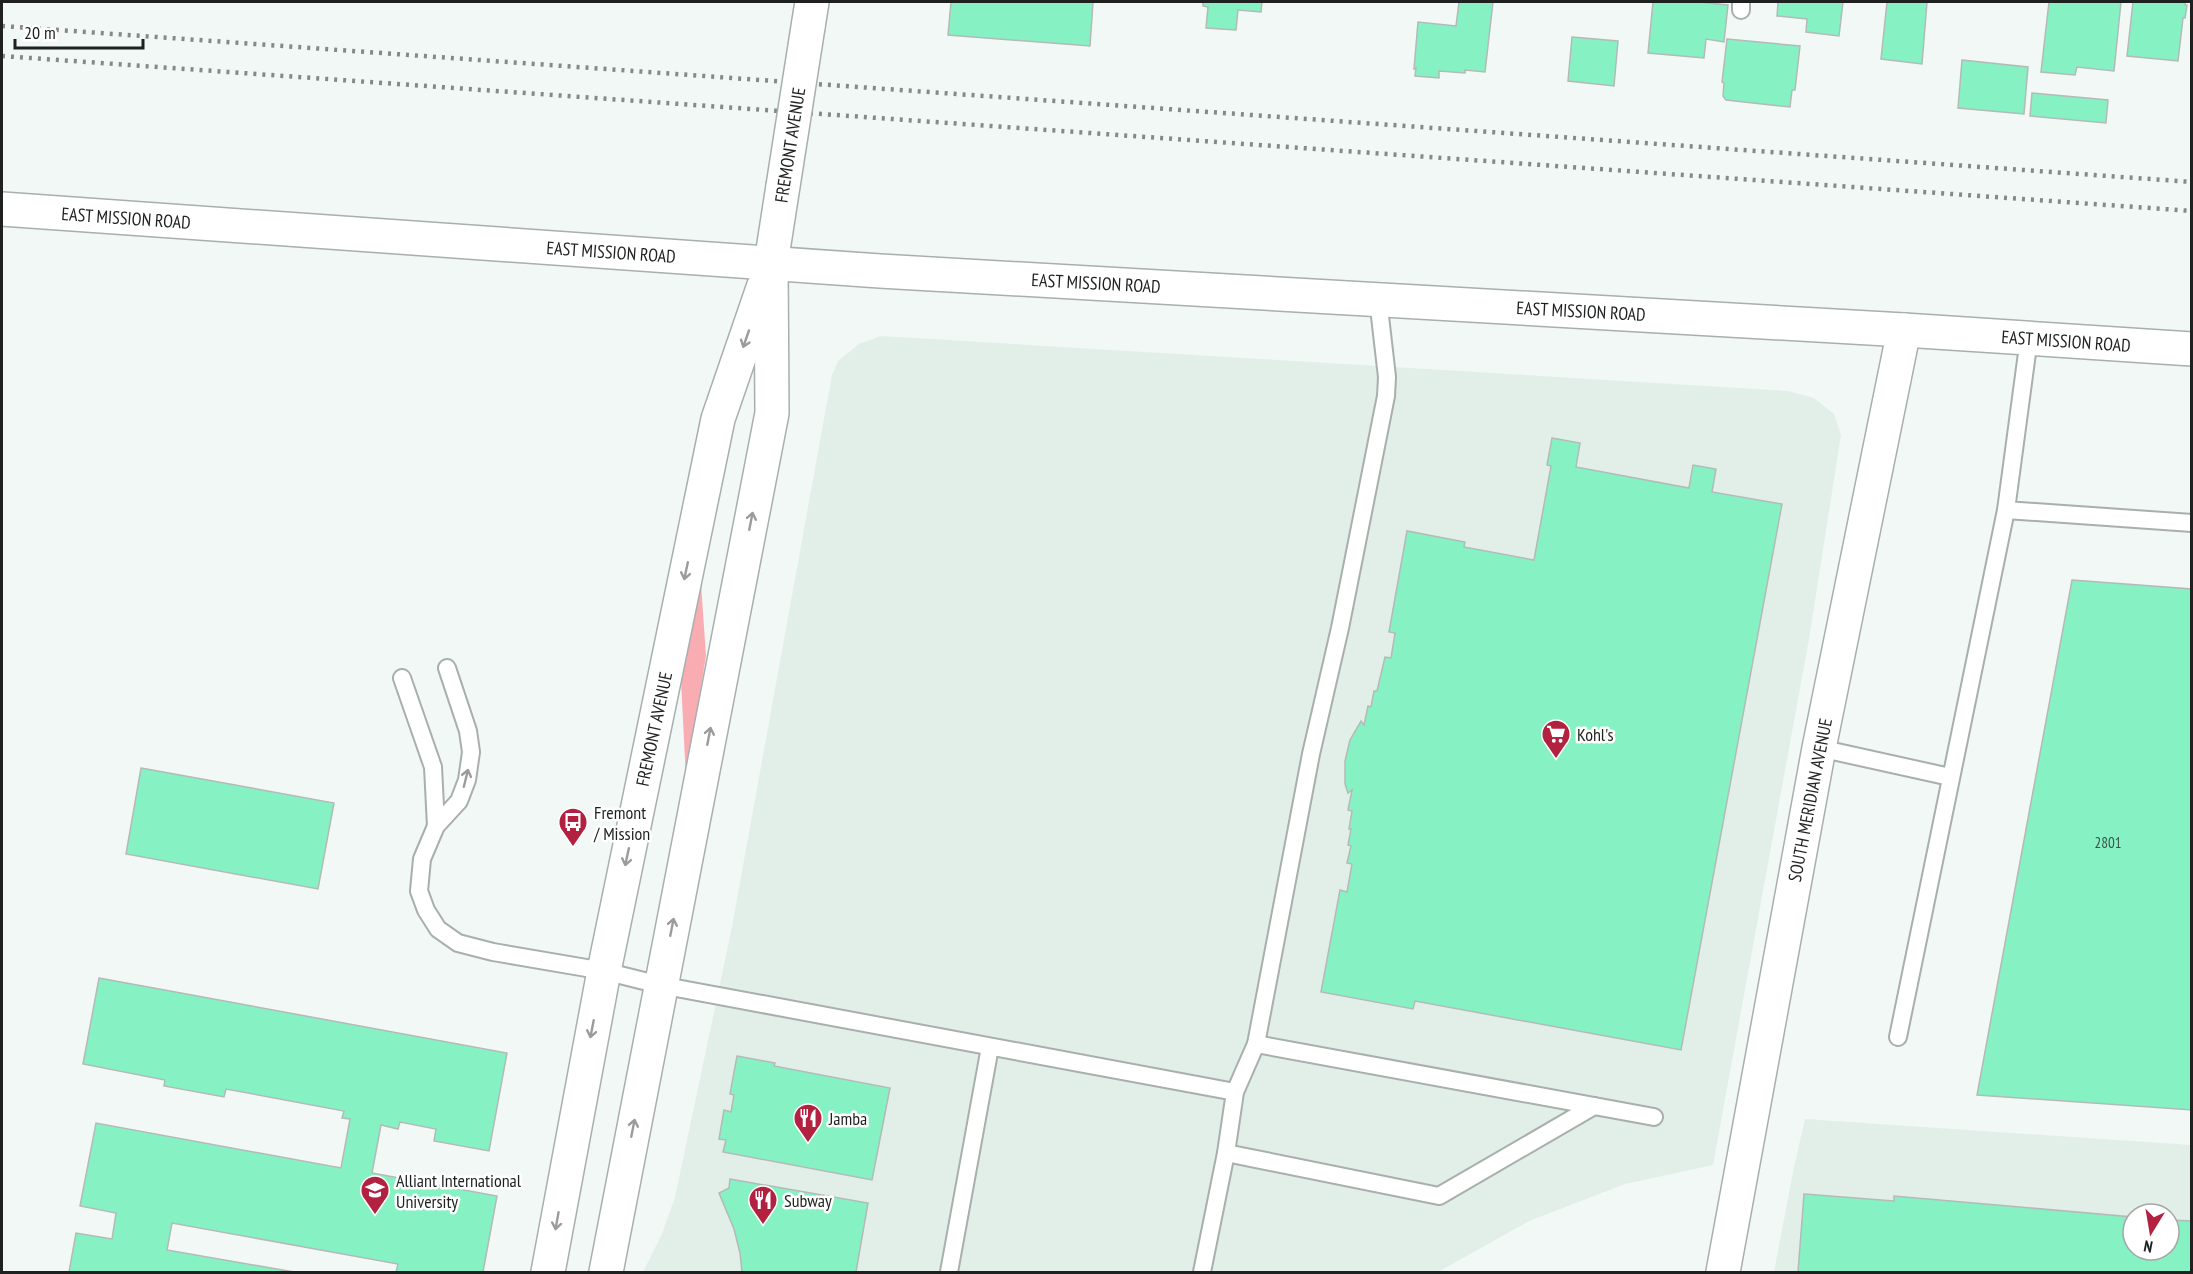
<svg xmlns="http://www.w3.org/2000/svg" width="2193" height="1274" viewBox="0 0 2193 1274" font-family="'PT Sans Narrow',sans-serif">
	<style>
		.built { fill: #e1efe8; fill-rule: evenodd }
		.green { fill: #f9adb2 }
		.building { fill: #86f1c2; stroke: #b4bab7; stroke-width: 1.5 }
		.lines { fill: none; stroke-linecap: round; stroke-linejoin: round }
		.service-casing { stroke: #a8afac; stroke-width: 20 }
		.minor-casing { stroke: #a8afac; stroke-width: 36 }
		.secondary-casing { stroke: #a8afac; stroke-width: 36 }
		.service { stroke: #fff; stroke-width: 16 }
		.minor { stroke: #fff; stroke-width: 33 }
		.secondary { stroke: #fff; stroke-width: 33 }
		.rail { stroke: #858987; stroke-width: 4.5; stroke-dasharray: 3 6; stroke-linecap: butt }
		.secondary-bridge-casing { stroke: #a8afac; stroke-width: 36; stroke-linecap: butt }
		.secondary-bridge { stroke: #fff; stroke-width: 33 }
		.oneway { stroke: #9a9b9a }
		.labels { text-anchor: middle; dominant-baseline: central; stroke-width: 5; stroke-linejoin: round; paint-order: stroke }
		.number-label { font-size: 15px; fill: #385548 }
		.street-label { font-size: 18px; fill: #1e211f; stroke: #fff }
		.poi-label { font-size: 18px; fill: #1e211f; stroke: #fff; text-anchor: start }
	</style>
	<rect width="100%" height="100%" fill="#f2f8f5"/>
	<g class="built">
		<path d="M 881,336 L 1788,391 L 1814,398 L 1834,414 L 1841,435 L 1809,639 L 1713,1165 L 1625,1184 L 1529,1221 L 1438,1272 L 643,1272 L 662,1234 L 675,1197 L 731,932 L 832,375 L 838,361 L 859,344 Z"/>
		<path d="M 1805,1119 L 2191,1145 L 2191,1272 L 1774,1272 L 1793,1172 ZM 2133,1214 L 2169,1214 L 2169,1250 L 2133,1250 Z"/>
	</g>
	<path class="green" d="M 701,584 L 706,656 L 686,779 L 681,681 Z"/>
	<g class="building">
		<path d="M 951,2 L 1093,2 L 1090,46 L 948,35 Z"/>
		<path d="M 1203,2 L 1262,2 L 1261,12 L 1238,10 L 1236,30 L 1206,28 L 1208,7 L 1203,6 Z"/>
		<path d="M 1459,2 L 1493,2 L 1485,72 L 1465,70 L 1465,73 L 1439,71 L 1439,78 L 1415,76 L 1416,68 L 1414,69 L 1418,22 L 1456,26 Z"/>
		<path d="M 1653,2 L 1699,2 L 1728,5 L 1724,42 L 1706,39 L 1704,58 L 1648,53 Z"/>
		<path d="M 1778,2 L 1843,2 L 1839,36 L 1806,32 L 1807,19 L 1777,16 Z"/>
		<path d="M 1887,2 L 1927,2 L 1922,64 L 1881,59 Z"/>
		<path d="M 2049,2 L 2121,2 L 2114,71 L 2077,67 L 2075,75 L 2041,72 Z"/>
		<path d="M 2133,2 L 2185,2 L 2185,5 L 2187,5 L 2185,18 L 2183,18 L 2178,61 L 2127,56 Z"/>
		<path d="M 1572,37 L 1618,41 L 1614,86 L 1568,81 Z"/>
		<path d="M 1727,39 L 1800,46 L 1795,90 L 1792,90 L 1790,107 L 1726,100 L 1723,96 L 1724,83 L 1722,82 Z"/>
		<path d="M 1962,60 L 2028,67 L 2024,114 L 1958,108 Z"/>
		<path d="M 2032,93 L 2108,100 L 2106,123 L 2030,116 Z"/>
		<path d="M 1552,438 L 1580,443 L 1576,467 L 1689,488 L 1693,465 L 1716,469 L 1712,492 L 1782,504 L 1681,1050 L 1415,1001 L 1413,1009 L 1321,992 L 1340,890 L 1347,892 L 1352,864 L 1347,863 L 1351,846 L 1348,845 L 1351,829 L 1349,829 L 1352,811 L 1348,810 L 1352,790 L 1348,793 L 1345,784 L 1345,761 L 1350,740 L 1361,721 L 1364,725 L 1368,706 L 1371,707 L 1374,691 L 1377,691 L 1385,657 L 1391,658 L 1395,633 L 1389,632 L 1407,531 L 1465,542 L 1464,547 L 1534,560 L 1551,466 L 1547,465 Z"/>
		<path d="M 2072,580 L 2192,589 L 2192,1110 L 1977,1095 Z"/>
		<path d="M 141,768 L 334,803 L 318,889 L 126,854 Z"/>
		<path d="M 99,978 L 507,1053 L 489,1151 L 434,1141 L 436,1129 L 400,1122 L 398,1129 L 381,1125 L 372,1173 L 497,1196 L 483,1272 L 396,1272 L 398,1264 L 172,1223 L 167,1250 L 294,1272 L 69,1272 L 76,1233 L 112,1239 L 116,1213 L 80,1206 L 96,1123 L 341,1168 L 350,1119 L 342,1118 L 344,1111 L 226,1089 L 224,1097 L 164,1086 L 165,1080 L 83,1064 Z"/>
		<path d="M 737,1056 L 775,1063 L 774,1066 L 890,1088 L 872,1180 L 723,1152 L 726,1140 L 719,1139 L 724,1110 L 731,1112 L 734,1095 L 730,1094 Z"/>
		<path d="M 730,1179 L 868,1203 L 856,1272 L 742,1272 L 740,1253 L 734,1229 L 719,1193 L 729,1188 Z"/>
		<path d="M 1804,1194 L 1894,1201 L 1894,1196 L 2133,1217 L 2133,1250 L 2169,1250 L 2169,1220 L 2192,1221 L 2192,1272 L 1798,1272 Z"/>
	</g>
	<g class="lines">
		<g class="service-casing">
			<g id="service">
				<path d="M 1741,10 L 1741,2"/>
				<path d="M 1378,299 L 1387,377 L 1386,396 L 1340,628 L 1311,754 L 1256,1044 L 1235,1092 L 1226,1153 L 1439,1196 L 1594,1106"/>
				<path d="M 2029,338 L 2006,510 L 2192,523"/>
				<path d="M 447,668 L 468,731 L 471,752 L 467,780 L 459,801 L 436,826 L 422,859 L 419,891 L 426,910 L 438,929 L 458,943 L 493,952 L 604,971 L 660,985 L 1235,1092"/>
				<path d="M 402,678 L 433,767 L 436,826"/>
				<path d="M 1819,748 L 1950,777"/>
				<path d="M 1898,1037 L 2006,510"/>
				<path d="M 1256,1044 L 1654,1117"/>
				<path d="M 949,1272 L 990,1047"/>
				<path d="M 1202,1272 L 1226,1153"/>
			</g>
		</g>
		<g class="minor-casing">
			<path id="minor" d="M 1723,1272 L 1819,748 L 1904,330"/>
		</g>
		<g class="secondary-casing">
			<g id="secondary">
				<path d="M 808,27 L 812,2"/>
				<path d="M 2,209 L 880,271 L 1904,330 L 2192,349"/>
				<path d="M 548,1272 L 604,971 L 718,419 L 763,288"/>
				<path d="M 606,1272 L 772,413 L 771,263 L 783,186"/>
			</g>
		</g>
		<use href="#service" class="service"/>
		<use href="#minor" class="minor"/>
		<use href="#secondary" class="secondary"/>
		<g class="rail">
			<path d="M 2,26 L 2192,182"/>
			<path d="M 2,56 L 2192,211"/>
		</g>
		<g class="secondary-bridge-casing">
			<path id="secondary-bridge" d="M 783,186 L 808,27"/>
		</g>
		<use href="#secondary-bridge" class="secondary-bridge"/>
	</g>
	<defs><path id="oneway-shaft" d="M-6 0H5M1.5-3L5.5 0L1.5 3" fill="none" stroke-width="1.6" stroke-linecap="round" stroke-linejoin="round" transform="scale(1.5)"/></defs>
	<g class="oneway">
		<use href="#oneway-shaft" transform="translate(746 339) rotate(109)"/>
		<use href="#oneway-shaft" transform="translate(751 521) rotate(-79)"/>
		<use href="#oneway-shaft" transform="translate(686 571) rotate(102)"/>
		<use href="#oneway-shaft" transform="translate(709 736) rotate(-79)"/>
		<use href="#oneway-shaft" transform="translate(466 778) rotate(-76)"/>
		<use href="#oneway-shaft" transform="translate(627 857) rotate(102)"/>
		<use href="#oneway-shaft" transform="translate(672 927) rotate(-79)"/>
		<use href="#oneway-shaft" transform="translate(592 1029) rotate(101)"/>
		<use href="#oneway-shaft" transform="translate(633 1128) rotate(-79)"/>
		<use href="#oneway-shaft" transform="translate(557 1221) rotate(100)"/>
	</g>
	<defs>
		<g id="supermarket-pin" transform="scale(1.5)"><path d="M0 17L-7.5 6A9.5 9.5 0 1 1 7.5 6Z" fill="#b32141" stroke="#fff"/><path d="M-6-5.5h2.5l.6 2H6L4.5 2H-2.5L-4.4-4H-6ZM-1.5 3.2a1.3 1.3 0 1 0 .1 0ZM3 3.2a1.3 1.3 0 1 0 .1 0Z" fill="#fff"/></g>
		<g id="bus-pin" transform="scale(1.5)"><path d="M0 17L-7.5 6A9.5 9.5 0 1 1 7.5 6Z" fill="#b32141" stroke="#fff"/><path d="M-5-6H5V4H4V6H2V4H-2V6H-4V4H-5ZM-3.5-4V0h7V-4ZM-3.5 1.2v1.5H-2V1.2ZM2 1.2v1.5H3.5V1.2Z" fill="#fff"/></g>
		<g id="restaurant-pin" transform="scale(1.5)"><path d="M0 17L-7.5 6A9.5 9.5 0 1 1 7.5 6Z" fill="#b32141" stroke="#fff"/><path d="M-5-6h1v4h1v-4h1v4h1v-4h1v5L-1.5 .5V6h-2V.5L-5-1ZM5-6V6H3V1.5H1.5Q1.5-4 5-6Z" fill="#fff"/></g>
		<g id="university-pin" transform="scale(1.5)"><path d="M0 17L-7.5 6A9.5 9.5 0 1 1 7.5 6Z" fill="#b32141" stroke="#fff"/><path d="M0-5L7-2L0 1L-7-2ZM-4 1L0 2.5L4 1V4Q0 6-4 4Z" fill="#fff"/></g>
	</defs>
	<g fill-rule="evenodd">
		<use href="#supermarket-pin" x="1556" y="734"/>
		<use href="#bus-pin" x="573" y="822"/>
		<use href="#restaurant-pin" x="808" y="1118"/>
		<use href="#university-pin" x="375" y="1190"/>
		<use href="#restaurant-pin" x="763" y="1200"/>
	</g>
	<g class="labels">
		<g class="number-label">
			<text x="2108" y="842">2801</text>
		</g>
		<g class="street-label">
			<text transform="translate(790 145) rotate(-81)">FREMONT AVENUE</text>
			<text transform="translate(126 218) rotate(4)">EAST MISSION ROAD</text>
			<text transform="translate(611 252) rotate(4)">EAST MISSION ROAD</text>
			<text transform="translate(1096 283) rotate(3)">EAST MISSION ROAD</text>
			<text transform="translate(1581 311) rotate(3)">EAST MISSION ROAD</text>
			<text transform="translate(2066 341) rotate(4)">EAST MISSION ROAD</text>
			<text transform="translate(654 729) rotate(-78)">FREMONT AVENUE</text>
			<text transform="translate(1810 800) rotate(-79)">SOUTH MERIDIAN AVENUE</text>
		</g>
		<g class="poi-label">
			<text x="1577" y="734">Kohl's</text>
			<text x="594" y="812">Fremont<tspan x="594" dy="21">/ Mission</tspan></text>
			<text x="829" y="1118">Jamba</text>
			<text x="396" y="1180">Alliant International<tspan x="396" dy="21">University</tspan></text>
			<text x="784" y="1200">Subway</text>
		</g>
	</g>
	<rect width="2193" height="1274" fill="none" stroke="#1e211f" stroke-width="6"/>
	<g transform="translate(2151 1232) rotate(191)"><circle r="28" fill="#ffffff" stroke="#a5a6a5" stroke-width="1.5"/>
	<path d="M0-4.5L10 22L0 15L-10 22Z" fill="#b32141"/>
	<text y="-9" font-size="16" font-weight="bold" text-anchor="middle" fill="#1e211f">N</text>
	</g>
	<path d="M15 39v9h128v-9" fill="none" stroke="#1e211f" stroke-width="3"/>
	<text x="24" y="39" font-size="18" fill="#1e211f" stroke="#ffffff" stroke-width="4.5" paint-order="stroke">20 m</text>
</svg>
